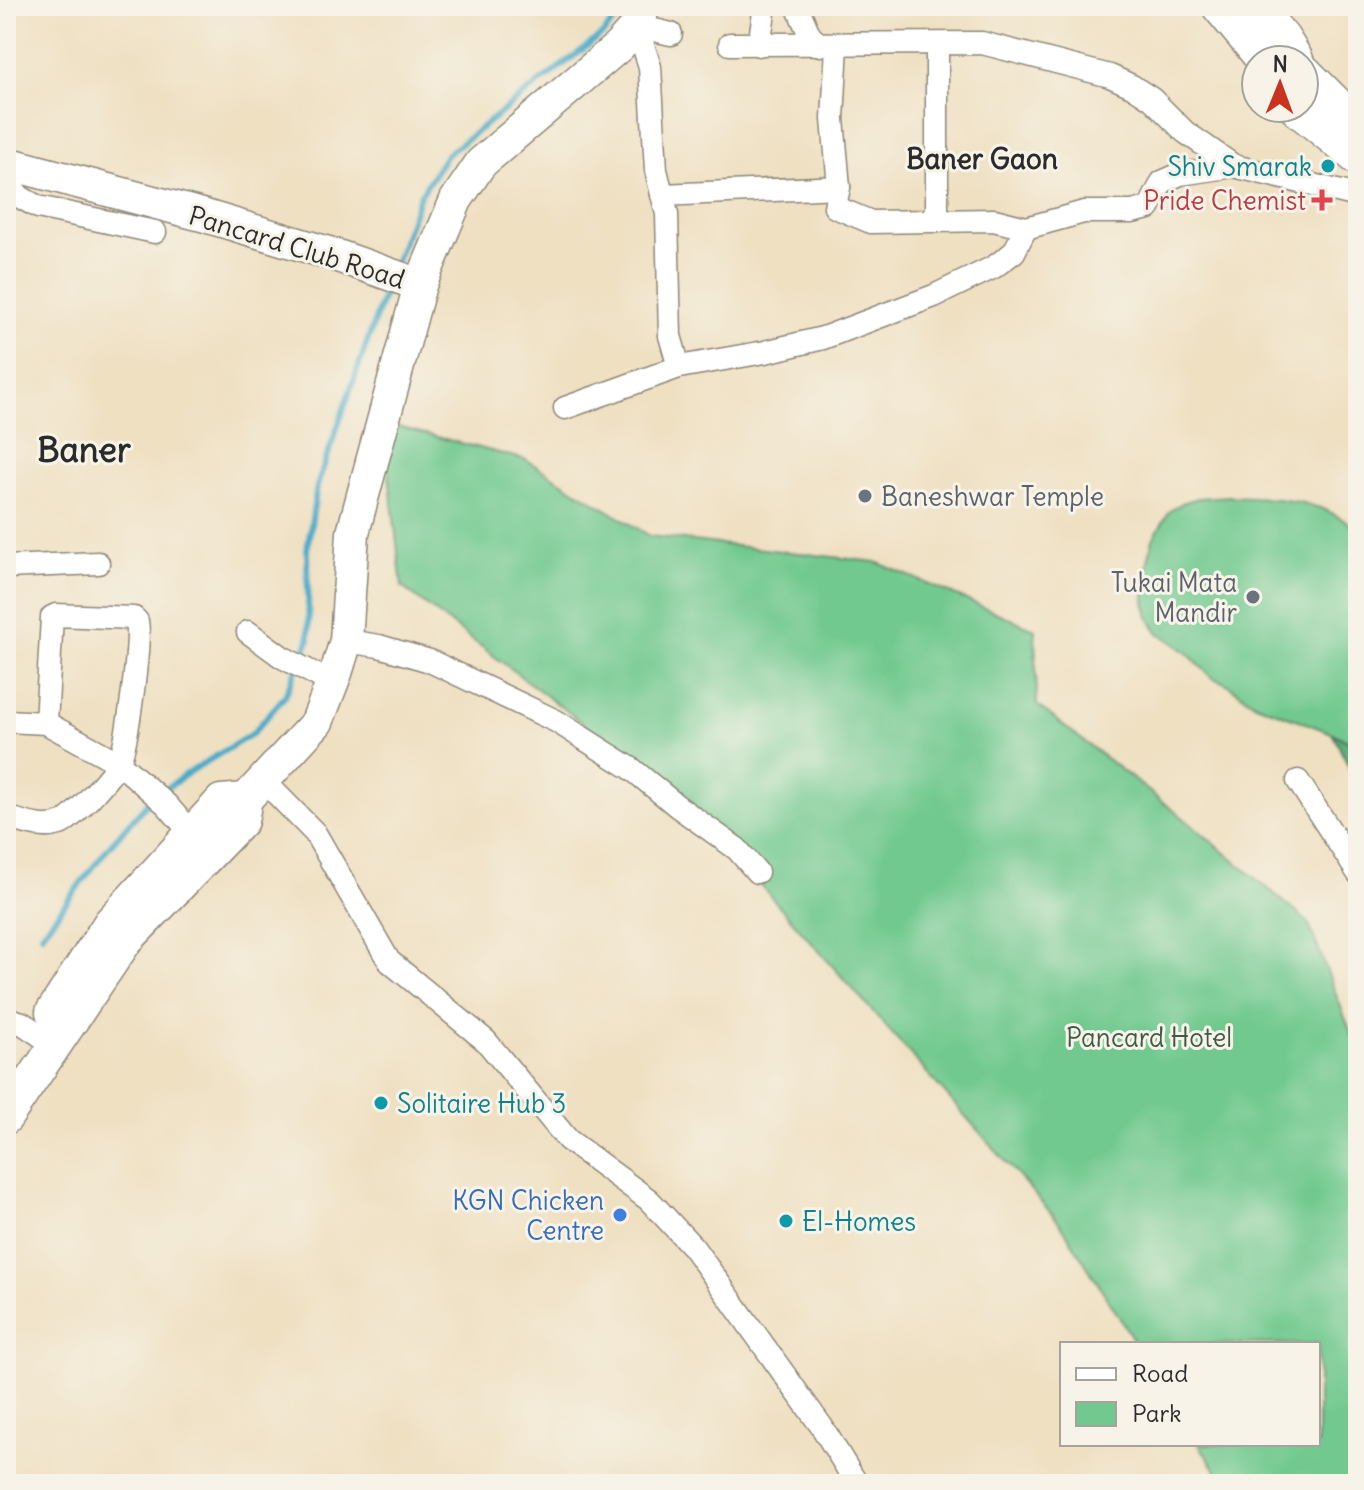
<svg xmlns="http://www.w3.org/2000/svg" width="1364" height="1490" viewBox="0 0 1364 1490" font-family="Delius,sans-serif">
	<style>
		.green { fill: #71c98f; stroke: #4e7a5d; stroke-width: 2 }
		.forest { fill: #5cad7a; stroke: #446c52; stroke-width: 2 }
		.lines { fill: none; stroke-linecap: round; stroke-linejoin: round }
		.stream { stroke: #48abc7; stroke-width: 6 }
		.street-casing { stroke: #8d8676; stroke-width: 25 }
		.secondary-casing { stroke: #8d8676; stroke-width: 35 }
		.primary-casing { stroke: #8d8676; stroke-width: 39 }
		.street { stroke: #fff; stroke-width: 22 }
		.secondary { stroke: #fff; stroke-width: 32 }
		.primary { stroke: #fff; stroke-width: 36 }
		.culture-dot { fill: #0f9aa8; stroke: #f7f3e8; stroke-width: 3 }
		.health-dot { fill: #e0444e; stroke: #f7f3e8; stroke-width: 3 }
		.worship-dot { fill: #6b7280; stroke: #f7f3e8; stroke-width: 3 }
		.shop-dot { fill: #3f7fe0; stroke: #f7f3e8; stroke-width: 3 }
		.labels { text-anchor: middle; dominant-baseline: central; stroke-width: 6; stroke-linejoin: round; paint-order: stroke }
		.culture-label { font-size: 26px; fill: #0d838f; stroke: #f7f3e8; text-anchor: start }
		.health-label { font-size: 26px; fill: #be3a42; stroke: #f7f3e8; text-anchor: end }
		.street-label { font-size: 26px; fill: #2b2b2b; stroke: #f7f3e8 }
		.worship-label { font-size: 26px; fill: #5b616d; stroke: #f7f3e8; text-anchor: start }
		.park-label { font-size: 26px; fill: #405a49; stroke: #f7f3e8 }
		.shop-label { font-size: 26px; fill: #366cbe; stroke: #f7f3e8; text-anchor: end }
		.neighbourhood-label { font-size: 28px; font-weight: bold; fill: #2b2b2b; stroke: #f7f3e8 }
		.district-label { font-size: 34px; font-weight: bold; fill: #2b2b2b; stroke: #f7f3e8 }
	</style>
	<rect width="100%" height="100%" fill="#f7f3e8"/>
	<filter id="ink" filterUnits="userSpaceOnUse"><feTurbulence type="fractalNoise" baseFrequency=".0125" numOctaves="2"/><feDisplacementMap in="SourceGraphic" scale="16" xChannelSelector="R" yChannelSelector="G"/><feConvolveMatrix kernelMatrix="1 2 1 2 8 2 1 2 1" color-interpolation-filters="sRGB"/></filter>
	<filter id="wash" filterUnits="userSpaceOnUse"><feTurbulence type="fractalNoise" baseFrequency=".006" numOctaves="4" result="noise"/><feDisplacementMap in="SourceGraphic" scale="32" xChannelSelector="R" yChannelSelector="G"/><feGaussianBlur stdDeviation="1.8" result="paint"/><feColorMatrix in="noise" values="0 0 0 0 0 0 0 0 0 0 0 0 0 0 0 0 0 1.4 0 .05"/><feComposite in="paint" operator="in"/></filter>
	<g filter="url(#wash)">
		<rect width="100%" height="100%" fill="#efe0c2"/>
		<g class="green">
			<path d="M 383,423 L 526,460 L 650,536 L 876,562 L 1035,629 L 1037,705 L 1186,820 L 1308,922 L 1358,1051 L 1356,1484 L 1225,1484 L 1199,1444 L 1318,1444 L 1318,1344 L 1136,1344 L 1060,1223 L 703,820 L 624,754 L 402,587 Z"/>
			<path d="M 1230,496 C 1280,499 1317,497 1358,530 L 1358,747 L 1332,733 L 1256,704 L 1225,683 L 1211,677 L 1186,652 L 1159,633 L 1150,620 L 1145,602 L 1146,570 L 1153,539 L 1169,512 L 1182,503 L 1198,498 Z"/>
		</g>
		<path class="forest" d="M 1332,733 L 1358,747 L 1358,785 Z"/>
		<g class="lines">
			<g class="stream">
				<path d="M 395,264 L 420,196 L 446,155 L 604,33 L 626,6"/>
				<path d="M 301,660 L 309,640 L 307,550 L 317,486 L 388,282"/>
				<path d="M 42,934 L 107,849 L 148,802 L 188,773 L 252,734 L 285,696 L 296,670"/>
			</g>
		</g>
	</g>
	<g filter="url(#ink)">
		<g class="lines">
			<g class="street-casing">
				<g id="street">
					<path d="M 797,6 L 810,36 L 820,45"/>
					<path d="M 637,26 L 650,67 L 656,170 L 667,214 L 670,336 L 679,367"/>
					<path d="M 637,26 L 671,34"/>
					<path d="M 730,44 L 982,43 L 1110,76 L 1132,86 L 1152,99 L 1185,132 L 1234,166"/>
					<path d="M 937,44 L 937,221"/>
					<path d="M 759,45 L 765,6"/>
					<path d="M 837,45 L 833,119 L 839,187 L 835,207 L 871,222 L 994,220 L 1026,228 L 1084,212 L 1132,212 L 1149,208 L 1162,182 L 1180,174 L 1234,166 L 1358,196"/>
					<path d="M 6,180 L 20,197 L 38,207 L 155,232"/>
					<path d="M 662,195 L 839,187"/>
					<path d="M 565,408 L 679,367 L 765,352 L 823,338 L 934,296 L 994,267 L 1014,252 L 1026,228"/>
					<path d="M 6,567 L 98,563"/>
					<path d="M 248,632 L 282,657 L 332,683"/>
					<path d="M 346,641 L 379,646 L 430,661 L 556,721 L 632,769 L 677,806 L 737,849 L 757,872"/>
					<path d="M 6,721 L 46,723 L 52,617 L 56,615 L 134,618 L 137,621 C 141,640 128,743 119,761 C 113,774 73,819 60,824 C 42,830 24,822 6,817"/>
					<path d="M 46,723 L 119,763 L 167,805 L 191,833"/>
					<path d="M 263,780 L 315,833 L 389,961 L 486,1041 L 568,1140 L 649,1200 L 693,1247 L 822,1427 L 857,1484"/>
					<path d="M 1298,781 L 1358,873"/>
					<path d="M 6,1018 L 22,1023 L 55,1045"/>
				</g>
			</g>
			<g class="secondary-casing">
				<g id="secondary">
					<path d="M 6,163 L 202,215 L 332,254 L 420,285"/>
					<path d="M 52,1012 L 110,922 L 221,801 L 246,799"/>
					<path d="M 6,1118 L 126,941 L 242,821 L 246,799 L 317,722 L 336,673 L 346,641 L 353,533 L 363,495 L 420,285 L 456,200 L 481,163 L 619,46 L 637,26 L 644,6"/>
				</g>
			</g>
			<g class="primary-casing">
				<g id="primary">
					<path d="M 1220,6 L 1265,60"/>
					<path d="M 1254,6 L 1282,39 L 1295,60"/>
					<path d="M 1304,73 L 1358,127"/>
					<path d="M 1298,108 L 1358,157"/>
				</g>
			</g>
			<use href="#street" class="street"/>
			<use href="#secondary" class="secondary"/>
			<use href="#primary" class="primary"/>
		</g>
	</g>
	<g class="culture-dot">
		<circle cx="1328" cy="166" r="8"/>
		<circle cx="381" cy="1103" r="8"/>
		<circle cx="786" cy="1221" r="8"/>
	</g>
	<path class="health-dot" d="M1318 188h8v8h8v8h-8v8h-8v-8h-8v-8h8z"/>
	<g class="worship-dot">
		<circle cx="865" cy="496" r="8"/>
		<circle cx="1253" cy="597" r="8"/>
	</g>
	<circle class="shop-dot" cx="620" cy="1215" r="8"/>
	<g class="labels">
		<g class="culture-label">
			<text x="1312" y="166" text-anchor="end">Shiv Smarak</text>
			<text x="397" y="1103">Solitaire Hub 3</text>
			<text x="802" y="1221">El-Homes</text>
		</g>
		<g class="health-label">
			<text x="1306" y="200">Pride Chemist</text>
		</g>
		<g class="street-label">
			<text transform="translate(297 247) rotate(17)">Pancard Club Road</text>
		</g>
		<g class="worship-label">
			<text x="881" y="496">Baneshwar Temple</text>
			<text x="1237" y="582" text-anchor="end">Tukai Mata<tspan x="1237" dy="30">Mandir</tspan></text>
		</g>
		<g class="park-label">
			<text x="1149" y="1037">Pancard Hotel</text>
		</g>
		<g class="shop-label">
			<text x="604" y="1200">KGN Chicken<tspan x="604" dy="30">Centre</tspan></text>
		</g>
		<g class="neighbourhood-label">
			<text x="982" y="159">Baner Gaon</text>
		</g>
		<g class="district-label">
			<text x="84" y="449">Baner</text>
		</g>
	</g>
	<rect width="1364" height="1490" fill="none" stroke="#f7f3e8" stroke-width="32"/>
	<rect x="1060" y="1342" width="260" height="104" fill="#f7f3e8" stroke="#a5a39c" stroke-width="2"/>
	<rect x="1076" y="1368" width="40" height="12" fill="#ffffff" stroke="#a5a39c" stroke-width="2"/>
	<text x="1132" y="1382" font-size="24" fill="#2b2b2b">Road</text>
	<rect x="1076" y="1402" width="40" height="24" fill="#71c98f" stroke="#a5a39c" stroke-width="2"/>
	<text x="1132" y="1422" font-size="24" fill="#2b2b2b">Park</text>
	<g transform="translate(1280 84) rotate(1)"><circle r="38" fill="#f7f3e8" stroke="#a5a39c" stroke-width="2"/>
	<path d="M0-6L14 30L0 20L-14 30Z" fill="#c8321e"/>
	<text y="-12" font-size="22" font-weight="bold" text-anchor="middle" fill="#2b2b2b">N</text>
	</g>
</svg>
